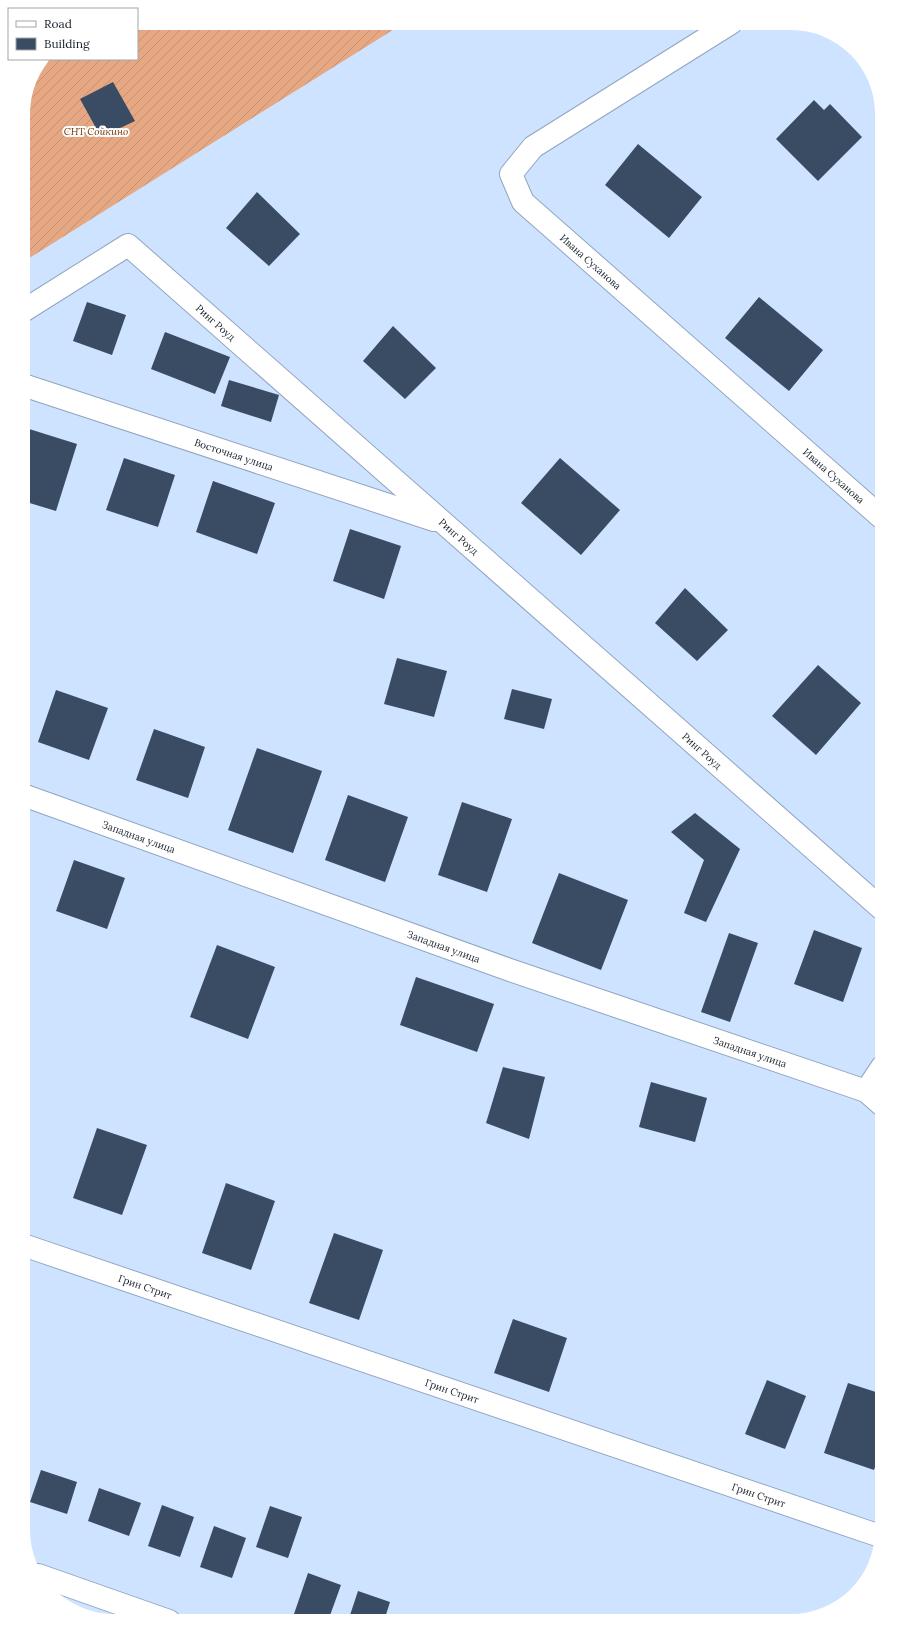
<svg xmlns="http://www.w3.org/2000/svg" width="905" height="1644" viewBox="0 0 905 1644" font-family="Lora,serif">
<defs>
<pattern id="garden-furrows" width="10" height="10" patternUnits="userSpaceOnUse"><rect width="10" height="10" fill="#e5a883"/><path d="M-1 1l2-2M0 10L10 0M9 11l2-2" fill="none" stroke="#c49071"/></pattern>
</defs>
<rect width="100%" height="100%" fill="#cde3ff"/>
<path fill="url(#garden-furrows)" d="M137 23H404L23 262V109L30 79 44 59H137Z"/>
<path fill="#3a4c63" d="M113 82 135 121 101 137 80 99Z
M814 100 824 110 830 104 862 137 818 181 776 139Z
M638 144 702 197 669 238 605 185Z
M257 192 300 234 269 266 226 228Z
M759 297 823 350 789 391 725 338Z
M87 302 126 315 112 355 73 341Z
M393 326 436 368 405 399 363 361Z
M165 332 230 357 215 394 151 369Z
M229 380 279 395 271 422 221 406Z
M26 428 77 444 56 511 23 501V436Z
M124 458 175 475 158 527 106 510Z
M560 458 620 510 581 555 521 503Z
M213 481 275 503 257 554 196 532Z
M350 529 401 546 384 599 333 581Z
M685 588 728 630 697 661 655 623Z
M397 658 447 671 434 717 384 704Z
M818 665 861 703 816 755 772 716Z
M512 689 552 699 544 729 504 719Z
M56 690 108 708 89 760 38 742Z
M154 729 205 747 188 798 136 780Z
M257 748 322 771 293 853 228 830Z
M348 795 408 817 385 882 325 860Z
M462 802 512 819 487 892 438 875Z
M695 813 740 849 706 922 684 913 704 860 671 832Z
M74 860 125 878 107 929 56 911Z
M559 873 628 900 601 970 532 943Z
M814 930 862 948 843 1002 794 984Z
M729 933 758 943 730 1022 701 1012Z
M217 945 275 967 248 1039 190 1017Z
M416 977 494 1004 477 1052 400 1025Z
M503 1067 545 1077 529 1139 486 1123Z
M651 1082 707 1098 695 1142 639 1127Z
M97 1128 147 1145 122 1215 73 1198Z
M226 1183 275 1201 251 1270 202 1253Z
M334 1233 383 1250 359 1320 309 1303Z
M513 1319 567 1338 549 1392 494 1373Z
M767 1380 806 1396 785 1449 745 1434Z
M848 1383 882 1394V1446L874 1470 824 1453Z
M41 1470 77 1482 67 1514 30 1502Z
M99 1488 141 1503 129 1536 88 1521Z
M162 1505 194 1517 180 1557 148 1546Z
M270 1506 302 1517 288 1558 256 1547Z
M214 1526 246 1538 232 1578 200 1567Z
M308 1573 341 1585 328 1621H313L294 1614Z
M358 1591 390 1602 384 1621H348Z"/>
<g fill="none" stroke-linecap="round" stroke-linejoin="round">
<g stroke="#91a5c0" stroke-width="24">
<g id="minor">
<path id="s1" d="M731 23 533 147 511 174 523 202 882 518"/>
<path id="s2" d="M23 311 128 245 882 909"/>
<path id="s3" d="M23 385 434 520"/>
<path id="s4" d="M23 795 507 969 866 1091"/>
<path d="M882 1105 866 1091 882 1067"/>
<path id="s5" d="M23 1245 880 1536"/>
<path d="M38 1575 169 1621"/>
</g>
</g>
<use href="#minor" stroke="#fff" stroke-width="22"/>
</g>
<g text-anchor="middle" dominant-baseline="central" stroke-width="4" stroke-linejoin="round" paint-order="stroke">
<g font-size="10" font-style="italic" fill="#6e3301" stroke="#fff">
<text x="96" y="131">СНТ Сойкино</text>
</g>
<g font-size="10" fill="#181f29" stroke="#fff">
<text stroke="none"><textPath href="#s1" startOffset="389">Ивана Суханова</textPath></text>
<text stroke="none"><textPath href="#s2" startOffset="241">Ринг Роуд</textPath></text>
<text stroke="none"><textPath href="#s3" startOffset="222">Восточная улица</textPath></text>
<text stroke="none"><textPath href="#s1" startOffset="713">Ивана Суханова</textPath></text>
<text stroke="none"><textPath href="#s2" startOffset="565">Ринг Роуд</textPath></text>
<text stroke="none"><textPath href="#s2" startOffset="889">Ринг Роуд</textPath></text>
<text stroke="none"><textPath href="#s4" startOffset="123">Западная улица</textPath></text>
<text stroke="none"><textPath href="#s4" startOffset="447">Западная улица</textPath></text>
<text stroke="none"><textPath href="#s4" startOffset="771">Западная улица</textPath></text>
<text stroke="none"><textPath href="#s5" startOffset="129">Грин Стрит</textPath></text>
<text stroke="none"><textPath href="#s5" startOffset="453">Грин Стрит</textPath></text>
<text stroke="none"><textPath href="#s5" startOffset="777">Грин Стрит</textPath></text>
</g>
</g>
<path d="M0 0H905V1644H0ZM114 30H791A84 84 0 0 1 875 114V1530A84 84 0 0 1 791 1614H114A84 84 0 0 1 30 1530V114A84 84 0 0 1 114 30Z" fill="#fff" fill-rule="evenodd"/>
<rect x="8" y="8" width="130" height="52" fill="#ffffff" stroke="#a3a5a9"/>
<rect x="16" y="21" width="20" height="6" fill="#ffffff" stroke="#a3a5a9"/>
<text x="44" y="28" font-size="12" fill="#181f29">Road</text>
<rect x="16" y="38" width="20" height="12" fill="#3a4c63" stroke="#a3a5a9"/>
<text x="44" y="48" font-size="12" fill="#181f29">Building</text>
</svg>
